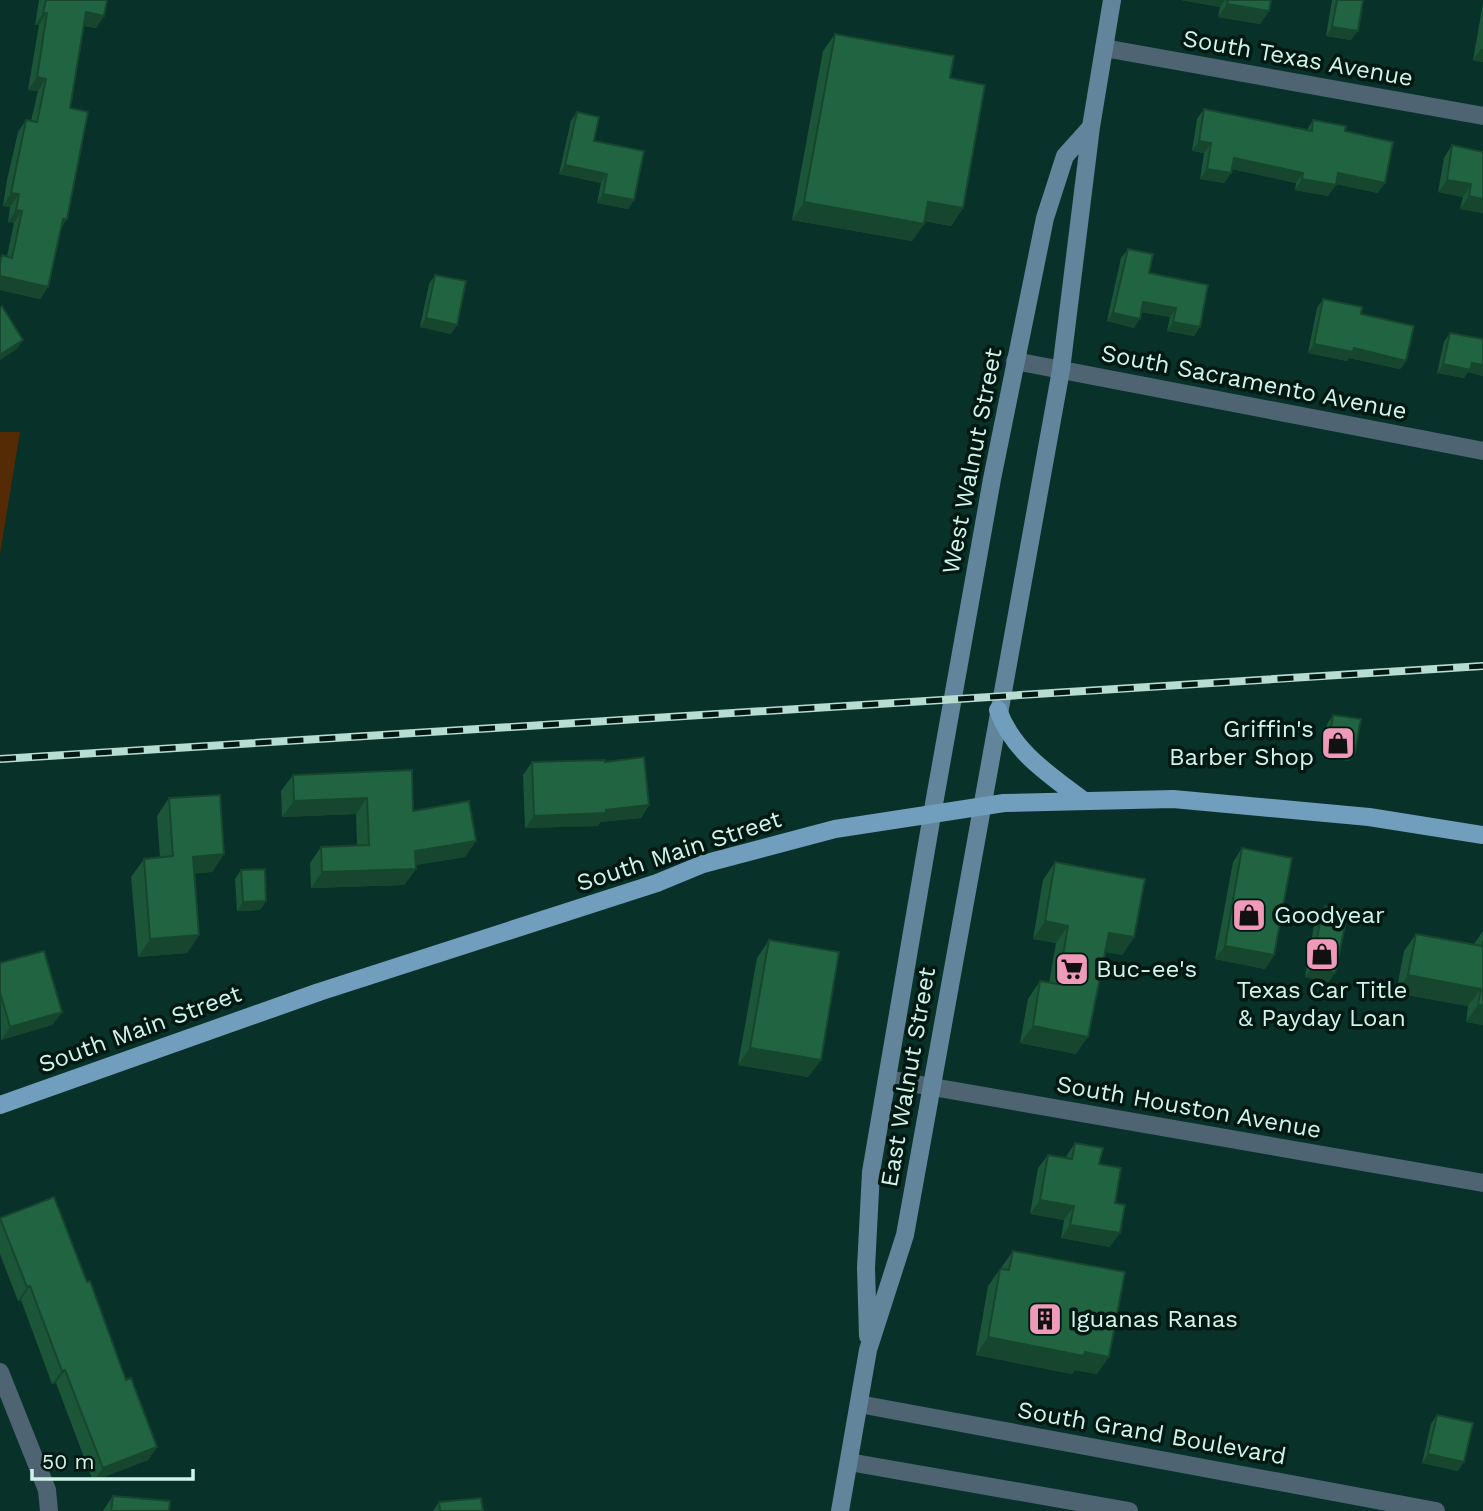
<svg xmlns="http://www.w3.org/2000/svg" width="1483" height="1511" viewBox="0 0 1483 1511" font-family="'Work Sans',sans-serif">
<rect width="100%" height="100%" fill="#083129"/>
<path fill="#542b05" d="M0 432H20L0 554Z"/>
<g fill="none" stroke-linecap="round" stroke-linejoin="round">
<path stroke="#4e6473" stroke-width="18" d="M1104 48 1483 116
M1015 361 1483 451
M887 1079 1483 1183
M0 1372 47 1490 49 1511
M859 1404 1436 1511
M849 1462 1129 1511"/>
<path stroke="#62859c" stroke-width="18" d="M868 1336 866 1268 871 1172 932 815 992 479 1045 218 1065 156 1091 127
M840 1511 868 1350 905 1235 1061 370 1091 127 1112 0"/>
<path stroke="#709ebc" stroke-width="18" d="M998 710C1013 752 1050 775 1084 801
M0 1105 319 992 657 883 703 864 835 829 1004 803 1173 799 1369 817 1483 835"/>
<g stroke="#b7dcd2" stroke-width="8">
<path id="rail" d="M0 759 1483 666"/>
</g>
<use href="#rail" stroke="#001812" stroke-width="5" stroke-dasharray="16" stroke-linecap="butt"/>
</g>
<path fill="#1c5638" d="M39 0H107L96 28 84 26 70 108 60 230 48 287 40 299 0 290V258L2 255 7 256 14 223 8 222 10 207 3 206 7 180 18 132 26 120 31 121 38 91 28 90 39 25H35Z
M1181 0H1271L1269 11 1260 24 1218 17 1220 7Z
M1332 0H1363L1351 40 1326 36Z
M1483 3V62L1473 60Z
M835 34 950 78 963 208 951 226 924 221V224L912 241 792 220 823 51Z
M1204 109 1307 130 1313 120 1345 131 1378 193 1336 184 1328 196 1295 190 1296 183 1232 169 1231 173 1224 183 1200 179 1204 153 1192 151 1197 119Z
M577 112 594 141 634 200 628 209 597 203 601 183 559 174 571 121Z
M1452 145 1483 152V213L1460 209 1463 197 1438 192 1444 158Z
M1128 249 1200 327 1194 336 1167 331 1170 317 1141 312 1134 328 1107 321 1121 258Z
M435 275 451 334 420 327 429 284Z
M1323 299 1361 314 1406 361 1400 369 1349 358 1347 361 1308 353 1317 308Z
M1450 333 1483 339V376L1468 372 1464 378 1437 373 1444 342Z
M1333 715 1355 752 1349 761 1322 757 1327 724Z
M532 762H605L649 805 641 818 600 822 598 826 525 828 523 775Z
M293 775 413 811 465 857 415 865 416 869 404 885 311 888 310 863 321 847 357 845 356 814 282 817 281 791Z
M169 798 224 854 212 872 195 873 199 935 187 953 138 957 131 877 144 859 160 857 157 816Z
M1242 848 1274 955 1265 969 1215 959 1233 862Z
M1055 862 1134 937 1122 955 1105 952 1076 1054 1020 1043 1028 999 1040 981 1049 983 1056 943 1033 939 1043 880Z
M241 870 266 901 260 910 237 911 235 879Z
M1325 906 1329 982 1305 977 1314 925 1317 921 1319 915Z
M1483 931V1025L1466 1022 1468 1006 1396 993 1404 951 1416 934 1474 944Z
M769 940 821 1060 808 1077 738 1065 757 958Z
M0 963 62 1012 52 1025 1 1040Z
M1075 1143 1099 1164 1115 1203 1110 1247 1061 1238 1064 1220 1030 1214 1038 1168 1048 1155 1065 1158Z
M0 1218 87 1282 126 1380 157 1447 148 1460 93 1481 56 1383 52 1384 21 1300 18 1301 0 1254Z
M1013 1251 1097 1374 1075 1370 1072 1374 976 1355 988 1286Z
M1437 1415 1458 1471 1422 1463 1431 1424Z
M113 1496 169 1511H103L104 1509Z
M439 1502 483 1511H433Z"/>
<path fill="#17462e" d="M1181 0H1225L1220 7Z
M1227 4 1269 11 1260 24 1218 17Z
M86 12 104 16 96 28 77 25Z
M43 13H47L39 25H35Z
M1332 27 1358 31 1351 40 1326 36Z
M1481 49H1483V62L1473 60Z
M37 77 46 79 38 91 28 90Z
M1199 141 1211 143 1204 153 1192 151Z
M1234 158 1303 173 1296 183 1227 168Z
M565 165 607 174 601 183 559 174Z
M1207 169 1231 173 1224 183 1200 179Z
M1338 173 1385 183 1378 193 1331 183Z
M1302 179 1336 185 1328 196 1295 190Z
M1447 180 1471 184 1463 197 1438 192Z
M11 193 19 194 10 207 3 206Z
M603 194 634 200 628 209 597 203Z
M1469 196 1483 199V213L1460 209Z
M804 202 924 224 912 241 792 220Z
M928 202 963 208 951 226 916 219Z
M16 210 22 211 14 223 8 222Z
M63 219H67L59 232Z
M0 276 48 287 40 299 0 290Z
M1143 302 1176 308 1170 317 1137 311Z
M1113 313 1140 319 1134 328 1107 321Z
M426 318 457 325 451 334 420 327Z
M1173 322 1200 327 1194 336 1167 331Z
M23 340 17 349 0 360V355Z
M1314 344 1354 348 1406 361 1400 369 1349 358 1347 361 1308 353Z
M1472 363 1483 365V376L1468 372 1464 378 1437 373 1443 364Z
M1328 748 1355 752 1349 761 1322 757Z
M367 798 356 814 282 817 294 801Z
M649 805 641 818 600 822 598 826 525 828 534 816 606 810Z
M476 841 465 857 404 867 415 851Z
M224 854 212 872 181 875 193 857Z
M416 869 404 885 311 888 322 872Z
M266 901 260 910 237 911 243 902Z
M1045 921 1068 926 1056 943 1033 939Z
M1109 933 1134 937 1122 955 1097 950Z
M199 935 187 953 138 957 150 939Z
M1225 946 1274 955 1265 969 1215 959Z
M1312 968 1335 973 1329 982 1305 977Z
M1408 975 1481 989 1468 1006 1396 993Z
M1478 1005H1483V1025L1466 1022Z
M62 1012 52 1025 1 1040 10 1027Z
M1033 1026 1088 1037 1076 1054 1020 1043Z
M750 1048 821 1060 808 1077 738 1065Z
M1040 1200 1074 1206 1064 1220 1030 1214Z
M1070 1225 1120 1233 1110 1247 1061 1238Z
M30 1286 21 1300 18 1301 27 1287Z
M988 1337 1085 1352 1109 1357 1097 1374 1075 1370 1072 1374 976 1355Z
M65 1370 56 1383 52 1384 62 1371Z
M157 1447 148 1460 93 1481 103 1468Z
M1428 1454 1464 1462 1458 1471 1422 1463Z"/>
<path fill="#216441" stroke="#17462e" stroke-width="2" d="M46 0H107L104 16 86 12 70 108 88 112 67 219H63L48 287 0 276V263L2 255 12 258 22 211 16 210 19 194 11 193 26 120 37 122 46 79 37 77 47 13H43Z
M1228 0H1271L1269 11 1227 4Z
M1337 0H1363L1358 31 1332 27Z
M835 34 954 56 950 78 985 85 963 208 928 202 924 224 804 202Z
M1204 109 1312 131 1313 120 1346 126 1345 131 1393 142 1385 183 1338 173 1336 185 1302 179 1303 173 1234 158 1231 173 1207 169 1211 143 1199 141Z
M577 112 599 117 594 141 644 151 634 200 603 194 607 174 565 165Z
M1452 145 1483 152V199L1469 196 1471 184 1447 180Z
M1128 249 1153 254 1149 273 1208 285 1200 327 1173 322 1176 308 1143 302 1140 319 1113 313Z
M435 275 466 281 457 325 426 318Z
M1323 299 1362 307 1361 314 1414 326 1406 361 1354 348 1353 352 1314 344Z
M2 306 23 340 0 355V308Z
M1450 333 1483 339V365L1472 363 1470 370 1443 364Z
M1333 715 1361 719 1355 752 1328 748Z
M644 757 649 805 606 810V813L534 816 532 762 605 760V762Z
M412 770 413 811 469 801 476 841 415 851 416 869 322 872 321 847 369 845 367 798 294 801 293 775Z
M220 795 224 854 193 857 199 935 150 939 144 859 173 856 169 798Z
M1242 848 1292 858 1274 955 1225 946Z
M1055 862 1145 879 1134 937 1109 933 1088 1037 1033 1026 1040 981 1058 984 1068 926 1045 921Z
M265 869 266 901 243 902 241 870Z
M1325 906 1346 910 1343 921H1346L1335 973 1312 968 1321 916 1323 917Z
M1416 934 1482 946 1483 941V1005H1478L1481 989 1408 975Z
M769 940 839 952 821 1060 750 1048Z
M44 951 62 1012 10 1027 0 992V963Z
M1075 1143 1103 1148 1099 1164 1121 1168 1115 1203 1125 1205 1120 1233 1070 1225 1074 1206 1040 1200 1048 1155 1072 1159Z
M54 1197 87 1282 90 1281 126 1380 131 1378 157 1447 103 1468 65 1370 62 1371 30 1286 27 1287 0 1218Z
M1013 1251 1125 1272 1109 1357 1085 1352 1084 1356 988 1337 1000 1269 1009 1270Z
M1437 1415 1473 1423 1464 1462 1428 1454Z
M113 1496 170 1501 169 1511H111Z
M481 1498 483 1511H440L439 1502Z"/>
<defs>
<g id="shop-square" transform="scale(1.75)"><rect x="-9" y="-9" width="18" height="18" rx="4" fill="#ef9ab8" stroke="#001812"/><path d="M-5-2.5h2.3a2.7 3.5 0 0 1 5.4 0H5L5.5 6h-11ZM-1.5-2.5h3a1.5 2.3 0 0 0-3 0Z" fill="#111"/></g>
<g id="supermarket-square" transform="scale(1.75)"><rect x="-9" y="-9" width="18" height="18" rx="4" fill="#ef9ab8" stroke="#001812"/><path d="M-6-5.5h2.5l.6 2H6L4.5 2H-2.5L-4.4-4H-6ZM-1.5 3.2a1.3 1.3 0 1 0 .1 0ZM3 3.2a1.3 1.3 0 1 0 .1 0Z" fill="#111"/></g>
<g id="building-square" transform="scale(1.75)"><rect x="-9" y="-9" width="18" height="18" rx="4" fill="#ef9ab8" stroke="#001812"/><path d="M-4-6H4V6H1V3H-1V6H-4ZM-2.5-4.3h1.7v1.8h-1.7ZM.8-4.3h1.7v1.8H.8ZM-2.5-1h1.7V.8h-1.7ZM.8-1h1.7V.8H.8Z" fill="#111"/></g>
</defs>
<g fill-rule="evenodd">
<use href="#shop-square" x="1338" y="743"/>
<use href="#shop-square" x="1249" y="915"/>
<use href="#shop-square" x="1322" y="954"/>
<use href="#supermarket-square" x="1072" y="969"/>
<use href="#building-square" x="1045" y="1319"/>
</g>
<g text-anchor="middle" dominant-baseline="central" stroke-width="7" stroke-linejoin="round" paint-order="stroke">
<g font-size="24" fill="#d0f4ea" stroke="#001812">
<text transform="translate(1298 58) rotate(10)">South Texas Avenue</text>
<text transform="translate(1254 382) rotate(11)">South Sacramento Avenue</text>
<text transform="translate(972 461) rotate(-79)">West Walnut Street</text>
<text transform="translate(679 851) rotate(-18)">South Main Street</text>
<text transform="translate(140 1029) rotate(-20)">South Main Street</text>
<text transform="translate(908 1077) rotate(-80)">East Walnut Street</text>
<text transform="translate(1189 1107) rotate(10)">South Houston Avenue</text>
<text transform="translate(1152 1433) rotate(10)">South Grand Boulevard</text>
</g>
<g font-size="24" fill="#d0f4ea" stroke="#001812" text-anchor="start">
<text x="1314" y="729" text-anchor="end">Griffin's<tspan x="1314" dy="28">Barber Shop</tspan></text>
<text x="1274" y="915">Goodyear</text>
<text x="1096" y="969">Buc-ee's</text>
<text x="1322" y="990" text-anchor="middle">Texas Car Title<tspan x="1322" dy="28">&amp; Payday Loan</tspan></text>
<text x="1070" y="1319">Iguanas Ranas</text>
</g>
</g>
<path d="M32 1469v10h161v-10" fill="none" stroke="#d0f4ea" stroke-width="3.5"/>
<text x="42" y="1469" font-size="21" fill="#d0f4ea" stroke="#001812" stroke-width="5" paint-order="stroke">50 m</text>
</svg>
